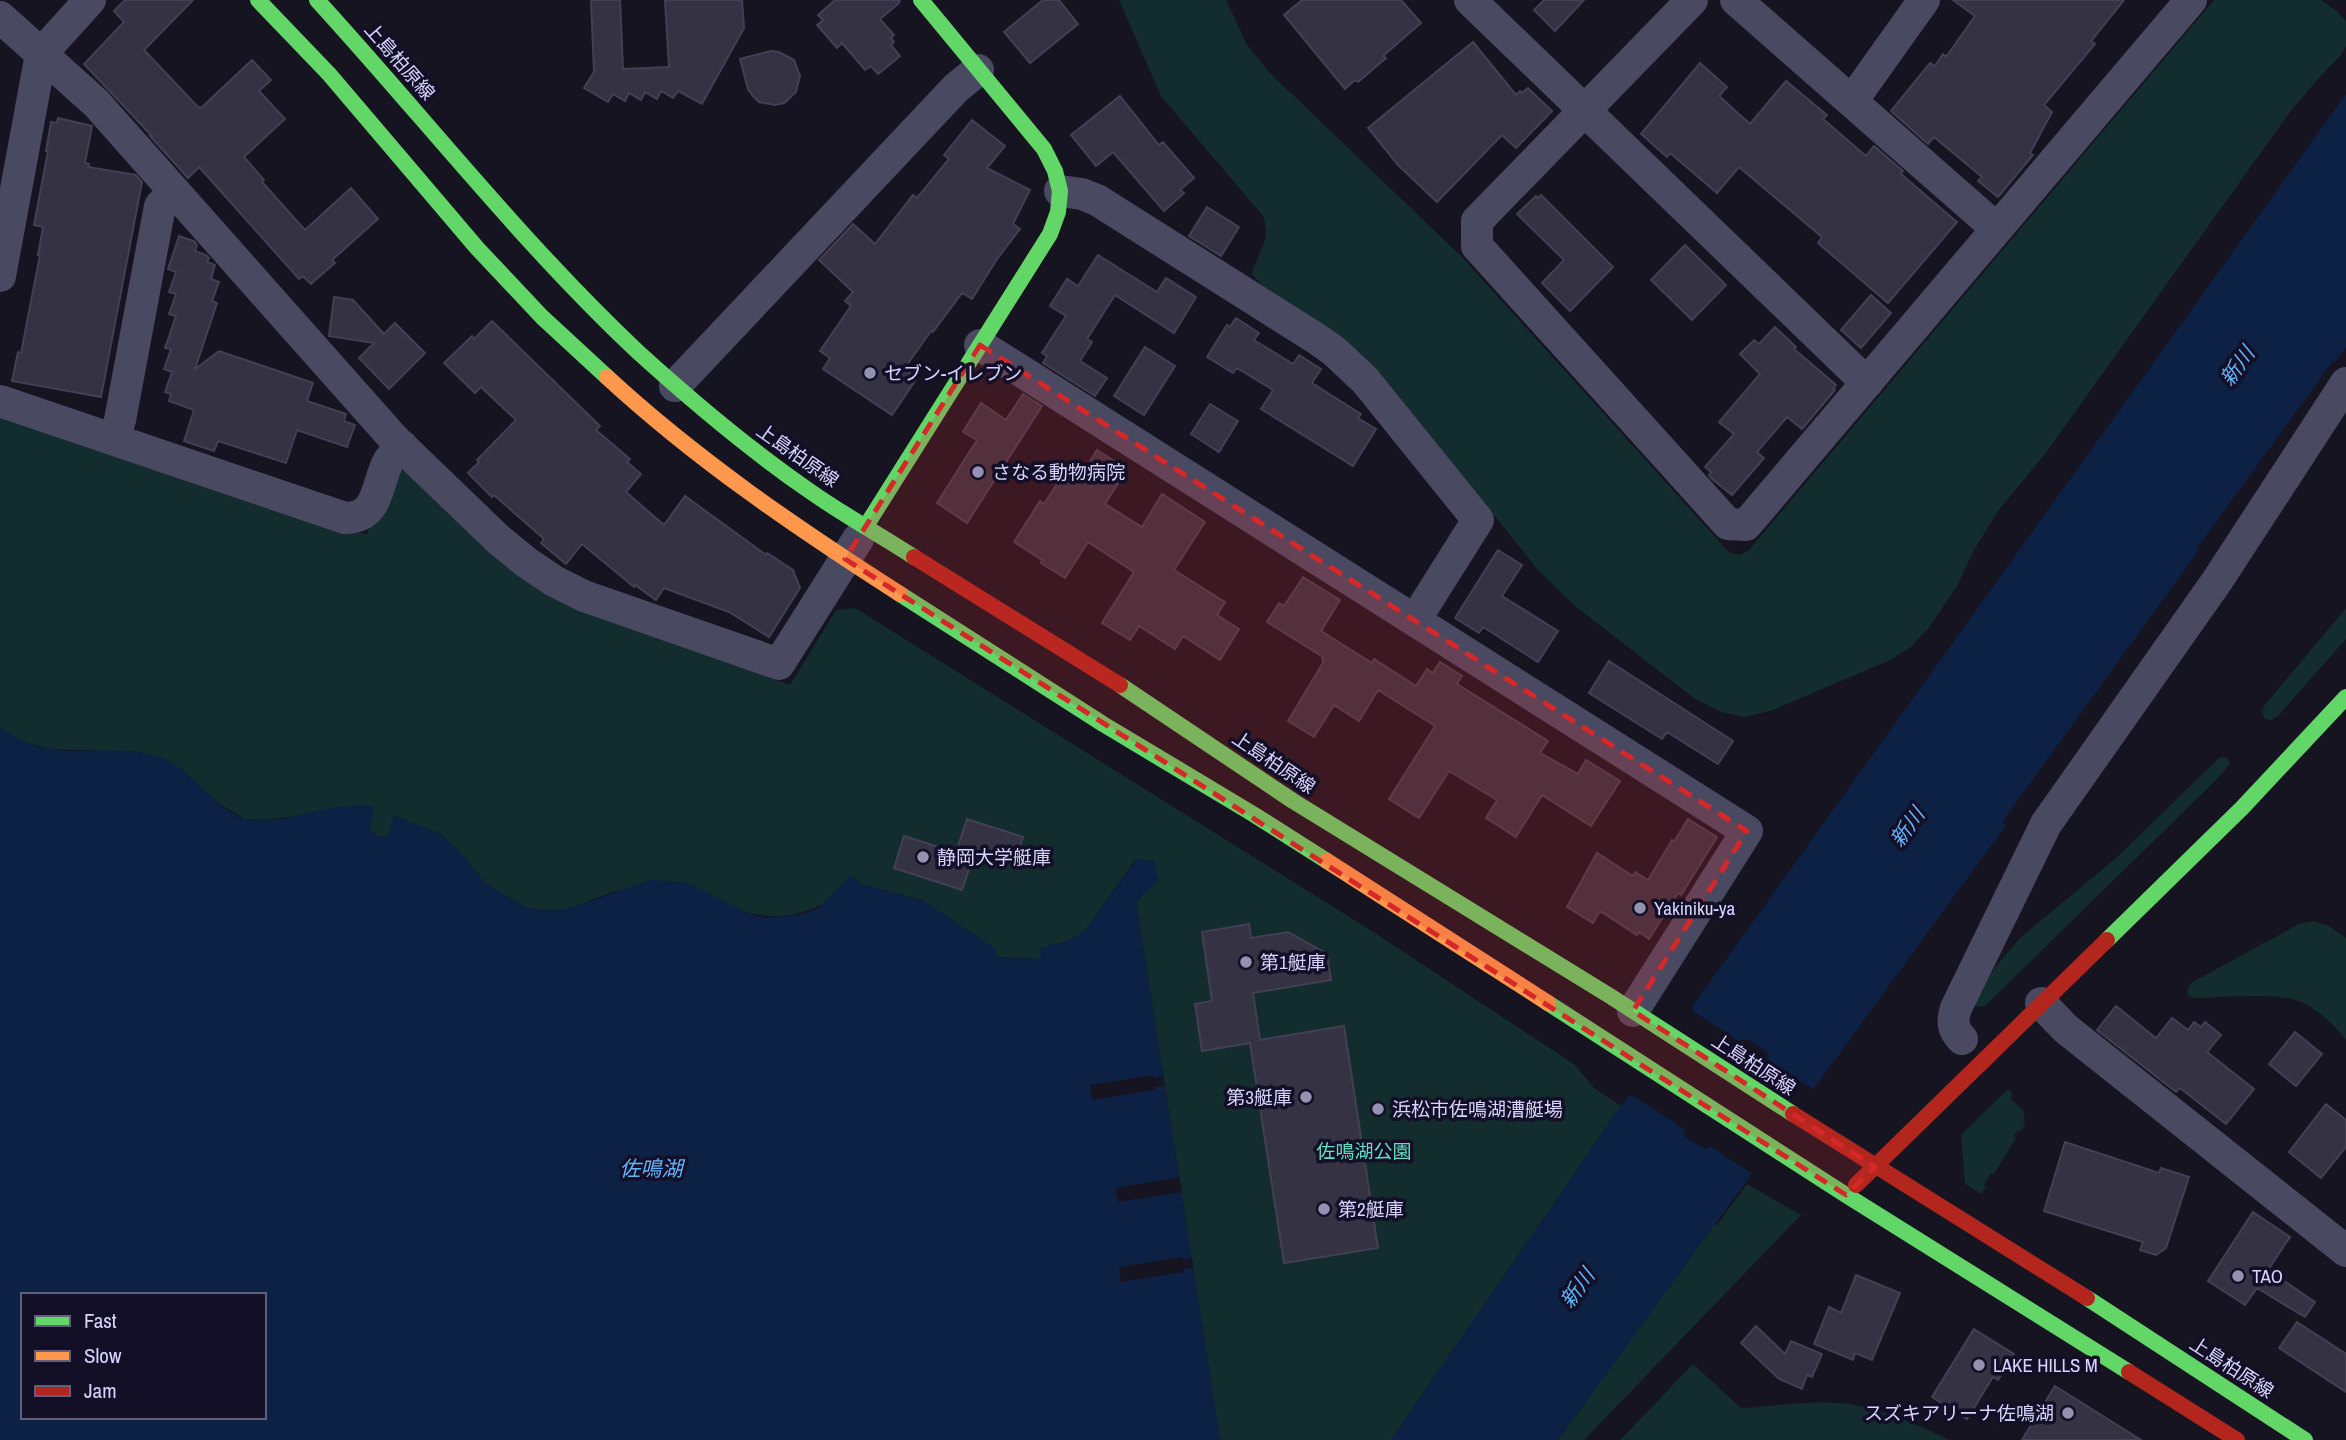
<svg xmlns="http://www.w3.org/2000/svg" width="2346" height="1440" viewBox="0 0 2346 1440" font-family="'Archivo Narrow','Noto Sans JP',sans-serif">
<rect width="100%" height="100%" fill="#161421"/>
<path fill="#132c2d" d="M1119 0H1226L1247 45 1269 72 1463 258 1727 550C1736 556 1740 556 1749 550L2214 0H2321L2339 13 2346 21V46L2341 55 2317 80 2290 112 2045 454 1998 511 1974 550 1957 586 1928 629 1911 647 1888 661 1773 710 1745 717 1721 712 1695 699 1575 606 1538 570 1377 369 1344 339 1261 285 1252 274C1258 251 1272 241 1263 216L1161 96Z
M0 410 367 535 387 477 406 470 591 612 790 685 836 610 855 608 1378 935 1575 1065 1594 1088 1621 1106 1391 1440H1220L1136 901 1158 880 1136 859 1085 931 1068 941 1042 948 1041 959 996 957 924 901 862 884C821 906 793 925 745 912L615 891 568 909 546 910 526 908 485 883 456 848 439 833 394 816 389 834 382 838 374 835 369 828 374 807 265 820 245 819 218 803 190 778 139 752 49 749 21 741 0 728Z
M2346 608V639L2277 717 2271 720 2265 719 2262 712 2264 706Z
M2224 757 2228 759 2230 764 2215 781 1985 1006 1976 1007 1974 1003 1975 998 1996 966 2020 938 2115 859 2219 758Z
M2313 921 2329 926 2346 938V1040C2333 1024 2318 1009 2299 1001 2274 992 2222 998 2194 998L2189 996 2187 992 2191 983 2299 924Z
M2008 1089 2013 1094 2010 1098 2024 1112 2025 1124 2021 1131 2018 1130 2014 1136 2016 1138 1994 1174 1991 1173 1984 1185 1986 1187 1982 1194 1965 1184 1961 1135Z
M1747 1184 1801 1215 1584 1440H1558L1714 1224 1717 1225Z
M1693 1364 1741 1408C1780 1406 1822 1398 1860 1406 1891 1412 1921 1427 1950 1440H1620Z"/>
<path fill="#0d2144" fill-rule="evenodd" d="M2346 94V347L2335 362 2333 361 2197 548 2199 550 2002 822 2006 825 1558 1440H1391L1621 1106Z
M0 728C15 737 31 746 49 749 89 755 134 743 171 762 196 775 218 814 248 819 290 826 329 799 375 807L369 828 374 835 382 838 389 834 393 816 439 833 456 848 485 883 526 908 546 910 568 909 650 880 686 882 745 912 765 918 803 914 819 908 850 875 862 884 924 901 996 949V957L1040 959 1041 948 1068 941 1085 931 1137 859 1155 861 1158 880 1136 901 1220 1440H0ZM23 1295H264V1417H23Z"/>
<path fill="#161421" d="M1691 1003 1694 1012 1739 1041 1747 1039 1767 1052 1768 1060 1817 1092 1756 1176 1712 1147 1704 1149 1685 1137 1683 1128 1633 1096 1623 1097Z
M1153 1075 1154 1078 1163 1076 1165 1086 1155 1087V1090L1092 1100 1090 1085Z
M1179 1177 1182 1192 1118 1202 1116 1188Z
M1182 1257 1183 1260 1192 1258 1193 1268 1184 1269V1272L1121 1282 1119 1267Z"/>
<path fill="#343243" stroke="#433f54" stroke-width="2" d="M125 0H193L144 50 198 107 201 108 252 60 271 80 259 91 285 119 244 157 264 180 262 182 305 230 351 188 378 219 332 260 335 263 311 284 303 276 299 279 199 167 188 178 150 136H152L84 64 124 22 114 11Z
M591 0H620L623 69 669 67 665 0H742L744 28 702 104 678 91 673 98 661 91 657 99 645 92 641 100 629 93 625 101 613 94 608 102 584 88 594 72Z
M835 0H900L899 3 880 19 894 35 891 38 894 42 891 45 900 56 878 74 871 66 865 70 842 43 837 48 817 25 823 20 818 15Z
M1043 0H1059L1078 24 1030 63 1004 32Z
M1302 0H1401L1421 23 1383 56 1386 58 1358 82 1355 80 1345 89 1284 15Z
M1544 0H1584L1555 31 1534 10Z
M1953 0H2124L2091 41 2095 44 2044 105 2052 112 2030 153 2033 155 1998 197 1978 181 1982 177 1934 137 1928 144 1891 111 1930 63 1935 66 1943 54 1946 57 1975 16Z
M1473 42 1516 95 1520 91 1522 93 1528 88 1552 111 1516 148 1502 135 1437 202 1398 165 1368 128Z
M771 51 779 52 794 60 800 76 796 92 784 103 775 105 759 102 753 96 748 89 740 59Z
M1700 63 1727 87 1719 96 1750 124 1786 81 1827 115 1823 119 1866 156 1874 146 1903 171 1901 174 1957 222 1888 303 1818 243 1822 237 1739 167 1717 193 1670 153 1667 157 1641 134Z
M1120 96 1159 145 1163 142 1194 178 1180 190 1184 193 1164 211 1113 152 1096 166 1071 135Z
M58 118 92 126 85 163 89 164 88 167 136 175 142 182 101 397 12 381 18 352 21 353 40 255H38L43 227 34 225 48 151H46L51 122 57 123Z
M972 120 1005 146 987 168 1030 190 1013 224 1020 229 997 259 972 299 962 293 933 332 931 331 904 369 917 378 892 415 823 369 830 358 820 351 851 306 845 301 853 292 819 260 853 224 875 244 913 195 917 198 949 159 944 155Z
M1541 195 1613 267 1570 311 1542 283 1564 260 1517 214 1536 196 1538 198Z
M1207 207 1239 227 1221 256 1189 236Z
M179 236 194 241 197 245 195 251 206 255 209 258 207 262 215 265 211 279 219 282 212 301 217 303 195 369 219 351 313 383 307 401 346 414 344 421 355 425 347 447 297 430 286 463 218 441 214 451 184 441 194 410 169 401 171 394 165 392 172 372 164 369 171 349 165 348 176 316 169 314 176 294 169 292 176 272 168 269Z
M1685 245 1726 285 1692 320 1651 280Z
M1098 255 1157 292 1166 278 1196 297 1174 333 1115 295 1087 339 1092 342 1080 361 1107 378 1095 396 1043 363 1047 356 1042 353 1066 316 1050 306 1067 279 1078 286Z
M1871 295 1891 313 1861 348 1841 330Z
M334 297 353 300 384 334 395 323 425 353 389 389 359 358 374 343 329 336Z
M1236 318 1259 333 1254 340 1293 364 1299 355 1321 369 1312 383 1361 414 1358 418 1376 429 1353 466 1261 409 1273 390 1237 368 1233 373 1207 357 1227 325 1230 327Z
M492 321 600 426 596 430 630 459 627 462 641 474 626 492 664 525 685 496 766 555 767 553 793 570 800 588 769 637 729 612 664 588 656 600 635 585 634 587 582 544 566 564 541 543 544 539 494 495 492 497 468 473 479 462 477 460 516 420 481 387 475 393 444 363 472 336 474 339Z
M1775 327 1796 347 1794 349 1836 385 1833 389 1835 390 1802 429 1787 417 1757 452 1764 458 1732 495 1711 478 1709 475 1711 472 1705 467 1734 434 1719 422 1760 374 1740 354 1754 340 1759 344Z
M1145 347 1175 366 1144 415 1114 396Z
M1023 394 1042 406 967 523 937 503 977 440 963 432 981 403 1006 420Z
M1210 404 1238 421 1219 452 1191 434Z
M1097 450 1127 469 1105 504 1142 527 1162 494 1205 522 1174 570 1225 602 1217 615 1239 629 1220 660 1183 636 1175 649 1139 626 1130 640 1102 623 1134 572 1088 542 1065 578 1041 563 1042 560 1014 542 1040 501 1044 504 1065 472 1078 481Z
M1498 550 1522 565 1502 596 1558 631 1538 662 1483 627 1479 633 1455 618Z
M1303 577 1340 600 1321 631 1372 663 1374 659 1416 686 1427 669 1433 673 1440 662 1462 676 1457 684 1548 741 1540 753 1578 774 1586 760 1620 781 1591 826 1542 795 1516 837 1486 818 1497 800 1449 771 1419 818 1389 799 1435 726 1378 690 1359 721 1334 705 1314 737 1288 721 1324 661 1322 659 1323 657 1267 622 1279 603 1284 606Z
M1609 661 1733 741 1718 764 1667 732 1662 739 1589 693Z
M967 819 1023 837 1014 864 958 846Z
M1688 819 1717 837 1681 895 1678 893 1649 939 1639 932 1637 935 1600 911 1593 923 1567 907 1597 853 1633 876 1635 872 1648 880 1672 840 1674 842Z
M904 836 973 858 962 890 894 868Z
M1249 924 1251 938 1288 932 1327 954 1331 980 1253 993 1260 1040 1344 1026 1378 1248 1284 1263 1250 1043 1202 1051 1195 1004 1212 1001 1202 932Z
M2116 1006 2156 1038 2172 1018 2188 1030 2194 1022 2201 1027 2205 1022 2221 1035 2207 1052 2254 1089 2226 1124 2180 1088 2176 1092 2097 1030Z
M2295 1032 2322 1054 2296 1086 2269 1064Z
M2326 1104 2346 1120V1147L2321 1178 2289 1152Z
M2065 1142 2159 1173 2161 1168 2189 1177 2166 1248 2156 1255 2140 1250 2143 1242 2044 1211Z
M2253 1212 2290 1237 2268 1270 2315 1302 2305 1317 2257 1288 2245 1305 2208 1281Z
M1856 1275 1900 1293 1872 1360 1855 1353 1853 1360 1814 1344 1829 1307 1841 1313Z
M2297 1322 2346 1354V1392L2279 1348Z
M1756 1326 1785 1354 1791 1341 1822 1354 1812 1377 1807 1375 1802 1389 1779 1379 1741 1343Z
M1974 1329 2014 1354 1998 1380 1993 1377 1967 1419 1932 1397Z
M2055 1386 2141 1440H2022Z"/>
<g fill="none" stroke-linecap="round" stroke-linejoin="round">
<path stroke="#4a4962" stroke-width="32" d="M1470 0 1867 383
M1692 0 1477 221V246L1728 524 1746 525 2191 0
M1736 0 1997 229
M0 17 96 103 395 440 499 540 526 562 554 581 584 596 779 664 858 539
M1852 101 1924 0
M1060 191 1082 194 1097 200 1317 339 1334 351 1365 380 1478 520 1415 620
M0 276 41 54 90 0
M980 345 1747 831 1633 1011
M675 386 956 88 978 70
M0 401 345 518C378 518 376 488 387 464 390 457 396 452 402 446
M114 439 120 420 160 206 175 192
M2041 1003 2066 1029 2346 1251
M1962 1039C1952 1029 1952 1021 1956 1008L2046 824 2217 581 2346 383"/>
<path stroke="#63d668" stroke-width="16" d="M258 0 329 74 477 248 542 317 607 377
M317 0C424 117 522 243 638 352 693 402 750 450 811 492 844 515 880 535 914 557
M866 526 1050 234 1058 212 1060 191 1055 171 1044 149 921 0
M900 594 1103 724 1253 814 1327 861
M1120 685 1293 801 1610 996 1793 1114
M2107 940 2242 808 2346 697
M1548 1003 1846 1195 2129 1372
M2087 1298 2305 1440"/>
<path stroke="#ff974d" stroke-width="16" d="M607 377C697 460 797 528 900 594
M1327 861 1548 1003"/>
<path stroke="#b3261e" stroke-width="16" d="M914 557 1120 685
M1793 1114 2087 1298
M1856 1185 2107 940
M2129 1372 2237 1440"/>
</g>
<path fill="#d62828" fill-opacity="0.2" stroke="#d62828" stroke-width="5" stroke-dasharray="14 9" stroke-linejoin="round" d="M980 345 1747 831 1633 1011 1875 1167 1846 1195 845 559Z"/>
<g fill="#9591b1" stroke="#130f26" stroke-width="2.5">
<circle cx="870" cy="373" r="7"/>
<circle cx="978" cy="472" r="7"/>
<circle cx="923" cy="857" r="7"/>
<circle cx="1640" cy="908" r="7"/>
<circle cx="1246" cy="962" r="7"/>
<circle cx="1306" cy="1097" r="7"/>
<circle cx="1378" cy="1109" r="7"/>
<circle cx="1324" cy="1209" r="7"/>
<circle cx="2238" cy="1276" r="7"/>
<circle cx="1979" cy="1365" r="7"/>
<circle cx="2068" cy="1413" r="7"/>
</g>
<g text-anchor="middle" dominant-baseline="central" stroke-width="7" stroke-linejoin="round" paint-order="stroke">
<g font-size="19" fill="#d9d4ff" stroke="#130f26">
<text transform="translate(400 61) rotate(49)">上島柏原線</text>
<text transform="translate(798 455) rotate(35)">上島柏原線</text>
<text transform="translate(1274 762) rotate(34)">上島柏原線</text>
<text transform="translate(1754 1064) rotate(33)">上島柏原線</text>
<text transform="translate(2232 1367) rotate(33)">上島柏原線</text>
</g>
<g font-size="19" fill="#d9d4ff" stroke="#130f26" text-anchor="start">
<text x="884" y="373">セブン-イレブン</text>
<text x="992" y="472">さなる動物病院</text>
<text x="937" y="857">静岡大学艇庫</text>
<text x="1654" y="908">Yakiniku-ya</text>
<text x="1260" y="962">第1艇庫</text>
<text x="1292" y="1097" text-anchor="end">第3艇庫</text>
<text x="1392" y="1109">浜松市佐鳴湖漕艇場</text>
<text x="1338" y="1209">第2艇庫</text>
<text x="2252" y="1276">TAO</text>
<text x="1993" y="1365">LAKE HILLS M</text>
<text x="2054" y="1413" text-anchor="end">スズキアリーナ佐鳴湖</text>
</g>
<g font-size="19" fill="#5fe0c0" stroke="#130f26">
<text x="1364" y="1151">佐鳴湖公園</text>
</g>
<g font-size="21" font-style="italic" fill="#62b6ff" stroke="#130f26">
<text transform="translate(2237 366) rotate(-54)">新川</text>
<text transform="translate(1907 827) rotate(-54)">新川</text>
<text x="651" y="1168">佐鳴湖</text>
<text transform="translate(1577 1288) rotate(-54)">新川</text>
</g>
</g>
<rect x="21" y="1293" width="245" height="126" fill="#130f26" stroke="#625e7d" stroke-width="2"/>
<rect x="35" y="1316" width="35" height="10" fill="#63d668" stroke="#625e7d" stroke-width="2"/>
<text x="84" y="1328" font-size="21" fill="#d9d4ff">Fast</text>
<rect x="35" y="1351" width="35" height="10" fill="#ff974d" stroke="#625e7d" stroke-width="2"/>
<text x="84" y="1363" font-size="21" fill="#d9d4ff">Slow</text>
<rect x="35" y="1386" width="35" height="10" fill="#b3261e" stroke="#625e7d" stroke-width="2"/>
<text x="84" y="1398" font-size="21" fill="#d9d4ff">Jam</text>
</svg>
